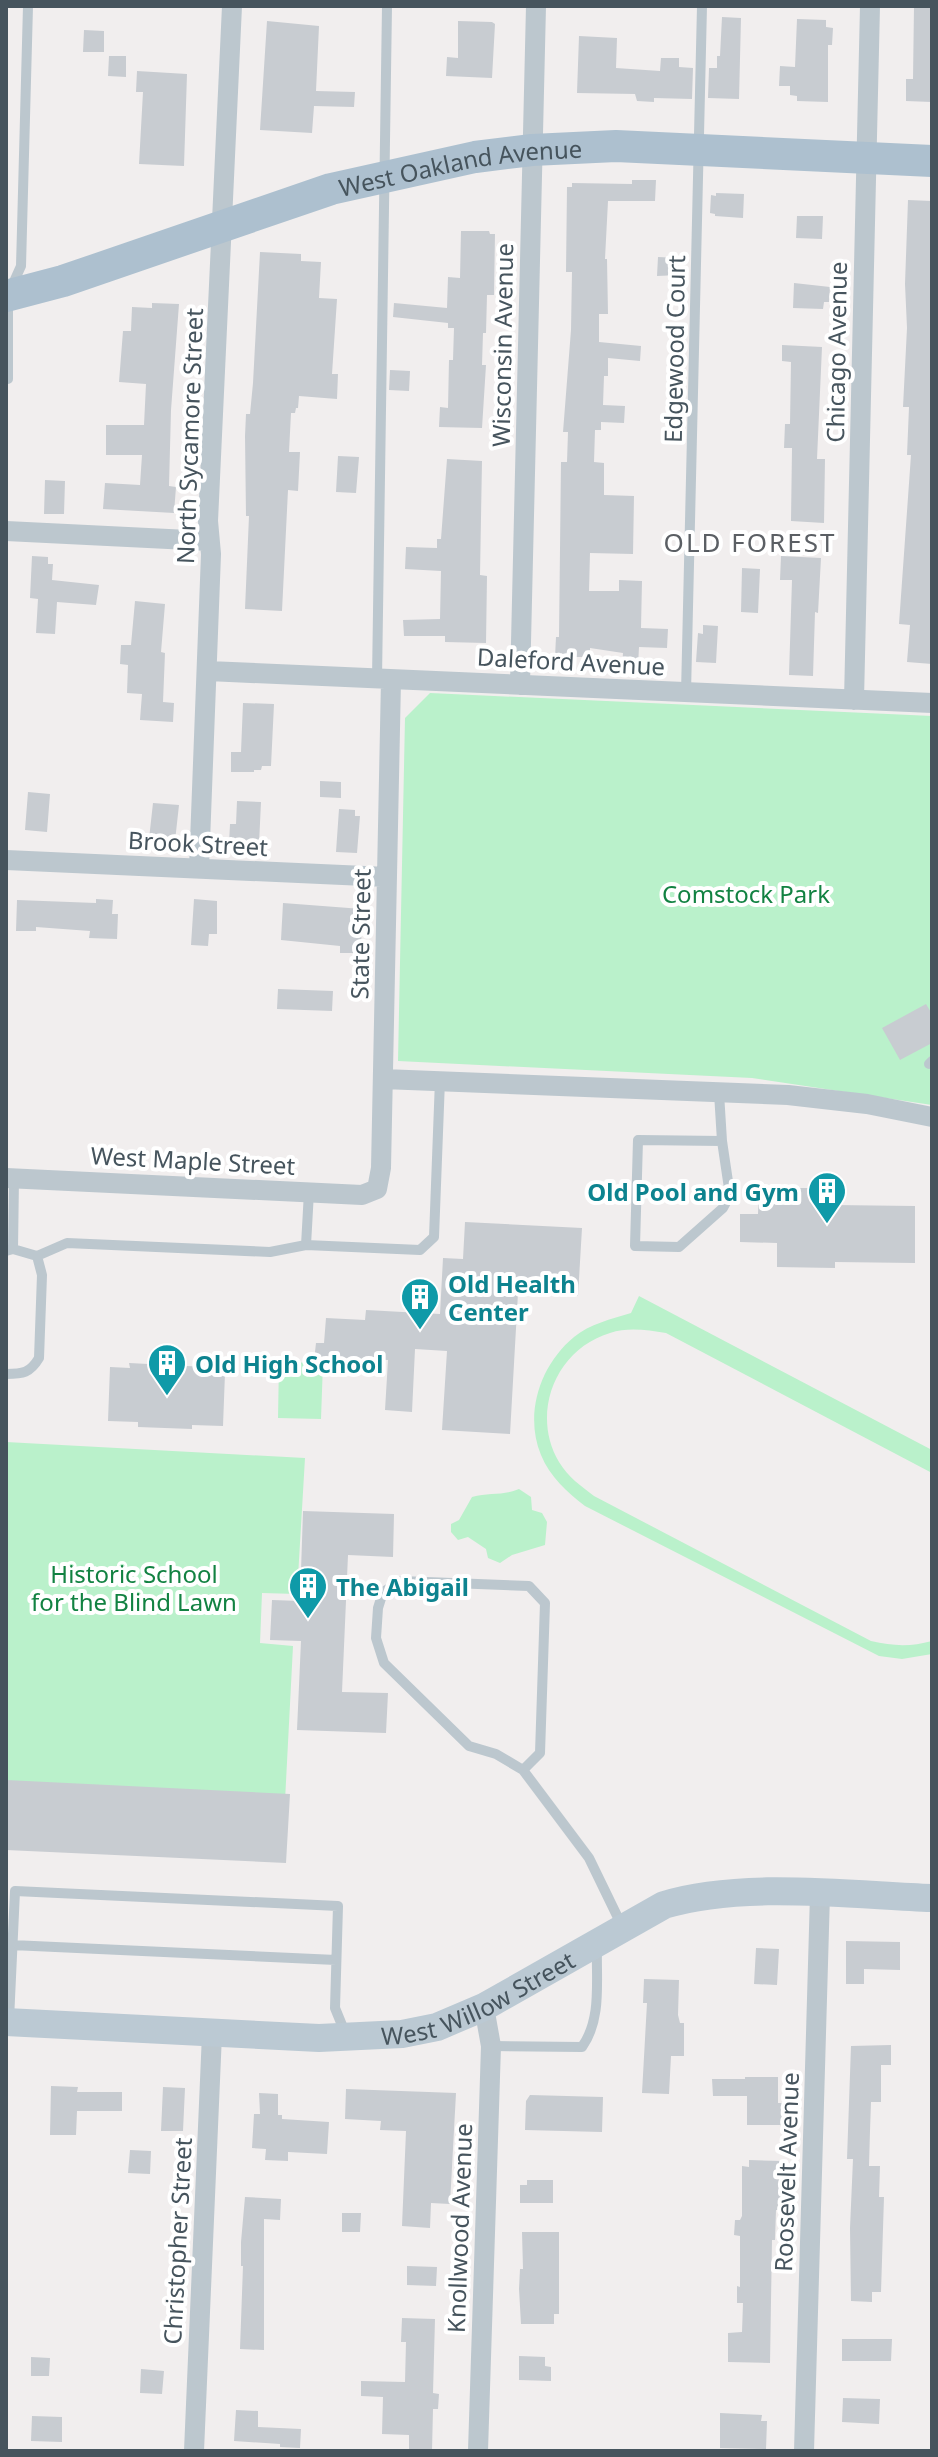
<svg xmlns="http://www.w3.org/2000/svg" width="938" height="2457" viewBox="0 0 938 2457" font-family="'Noto Sans',sans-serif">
<rect width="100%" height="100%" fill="#f1eeee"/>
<path fill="#baf1cb" d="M430 693 932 716V1105L752 1078 398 1061 405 718Z
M639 1296 932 1450V1473L666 1333C647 1330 628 1327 610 1333 556 1349 530 1413 559 1462 568 1477 581 1486 594 1496L871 1641C893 1646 910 1647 932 1641V1654L902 1659 879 1656 585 1506C567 1492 550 1477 541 1455 524 1414 540 1365 574 1337 590 1324 611 1319 631 1313Z
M279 1362 323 1363 321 1419 278 1418Z
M6 1442 305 1458 297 1594 262 1593 260 1643 293 1646 285 1801 6 1786Z
M519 1489 531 1497 532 1510 542 1513 547 1522 545 1545 512 1555 500 1563 488 1558 486 1549 468 1537 458 1540 451 1532V1524L459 1520 472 1497C489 1492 503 1496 519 1489Z"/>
<path fill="#c8ccd1" d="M914 6H932V102L906 101V79H913Z
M722 17 741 18 739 99 708 98 709 68H717V56H720Z
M797 19 826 20V27L833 28 832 45H828V102L797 101V96L790 95V86H779L780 66 795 67Z
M267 21 319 26 316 91 355 92 354 107 314 106 312 133 260 130Z
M458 21 492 22 495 24 492 78 446 76 447 57 458 58Z
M84 30 104 31V52H83Z
M579 36 617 38 616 68 660 71 661 58H679V67L693 68 692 99 654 98V102L637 101 635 94 577 93Z
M109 56H126V77L108 76Z
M137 71 187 74 184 166 139 164 143 92H136Z
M632 180H656L655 201H608L605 259H607L608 314H599V342L641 346 640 361 608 358V376H604L603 405 625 406 624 423 601 422V430H595L594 462 604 463V495L634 496 633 554 590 553 589 591H619V580L642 581 641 628 668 629 667 648 639 647 638 666 622 665 623 653 590 648V657H555L556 637H559L561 462H567L568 432H563L571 330 572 272H566L567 187H572V183L632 184Z
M716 193 744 194 743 218 715 216V214L710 213 711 195 716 196Z
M908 200 932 201V664L907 662 910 625 899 624 911 455H907L909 407H903L907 328 905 284Z
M797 216H823L822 239 796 238Z
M461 231H489L490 234H495L494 295H487L486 333H483L482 365H486L482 428 439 427 440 407 448 408 449 360H453L454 328H448V323L393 317 394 303 447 308 448 277 460 278Z
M260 252 301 254V261L321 262 319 298 337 299 332 374H338L337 399 299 396 298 408H296L295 413H291L289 452H300L298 491 288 490 282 611 245 609 249 516H246L245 436 246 414H250L253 383Z
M658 257 679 258V275L657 276Z
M794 283 830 287 829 302H824L823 309 793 308Z
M152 303 179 304 171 410 169 486 176 487 174 513 103 509 105 483 140 485 142 455H106V425H144L146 384 119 382 123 331H131L132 307 152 308Z
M782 345 822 347 817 459H825L824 523 791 521 792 448H784L785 424H790L791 362 782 361Z
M390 370 410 371 409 391 389 390Z
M338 456 359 457 356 493 336 492Z
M447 459 482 461 480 575 487 576 486 643 445 642V636H404L403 620 440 619 441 571 405 569 406 547 437 548V539H441Z
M45 480 65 481 64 514H44Z
M32 556 48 557V564H53L52 580 99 585 96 605 57 602 55 634 36 633 38 599 30 598Z
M781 556 821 558 818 613 815 612 813 676 789 675 792 580H780Z
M742 568 760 569 758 613 741 612Z
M135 601 165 604 161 652 165 653 163 702 174 703 173 722 140 720 142 694 127 693 128 665 120 664 121 645H131Z
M703 625 718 626 716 663 696 662 698 633 703 634Z
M243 703 274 704 271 766H262L261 770H254V772H231V752H241Z
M320 781 341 782V798L320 797Z
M28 792 50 794 47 832 25 830Z
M237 801 261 802 259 844H229L230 824H236Z
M153 803 179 805 175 841 149 839Z
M339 809 355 810V816H360L357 853 336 852Z
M96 899 113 900 112 914H118L117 939 89 938 90 931 36 927V931H16L17 900 96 903Z
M194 899 217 901V934H209L208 946 191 945Z
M283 903 362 909 361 953H340V946L281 940Z
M278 989 333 991 332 1011 277 1009Z
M926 1004 932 1014V1043L900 1060 882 1028Z
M759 1188H834V1205L915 1206V1263L835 1262V1268L777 1267V1243L740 1242V1214H758Z
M465 1222 582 1228 578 1296 518 1293 510 1434 442 1430 447 1351 415 1349 412 1412 385 1410 388 1360 341 1358 340 1363 314 1361 316 1343H324L326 1318 365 1320 366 1310 440 1314 443 1258 463 1259Z
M129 1363 206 1367V1372L225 1373 223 1426 192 1425V1429L138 1427V1422L108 1421 110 1367 130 1368Z
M303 1511 394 1514 393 1557 348 1555 342 1692 388 1693 386 1733 297 1730 301 1641 270 1640 272 1600 300 1601Z
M6 1780 290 1794 286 1863 6 1850Z
M846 1941 900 1942V1970L864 1969V1984H846Z
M756 1948 779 1949 777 1985 754 1984Z
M644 1979 679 1980 678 2015 680 2023H684V2056H671L669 2094 642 2093 647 2003H643Z
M891 2045V2065H881V2102H871L870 2131 869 2166H880L879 2197H884L881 2292H872V2302L851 2301 850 2228 853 2159H847L851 2046Z
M745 2077H778V2103H783V2125H747V2096H713L712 2079H745Z
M51 2086 78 2087 77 2092H122V2111H77L76 2135H50Z
M163 2087 185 2088 183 2131H161Z
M346 2089 456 2093 450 2204 431 2203 430 2228 402 2226 406 2131 380 2130 381 2121 345 2119Z
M259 2093 278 2094V2115H282V2119L329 2122 327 2154 288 2152V2161L265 2160 266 2149 252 2148 254 2114H260Z
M530 2095 603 2097 602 2132 525 2130 526 2101Z
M130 2150 151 2151 150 2174 128 2173Z
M749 2160 782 2161 783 2210H776L775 2240H772L770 2363 728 2362V2333L742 2332 743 2303H737V2286L740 2287V2236L734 2235 735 2220H740L742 2216V2166L749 2167Z
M527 2180H553V2203H520V2185H527Z
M245 2197 281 2199 280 2220 264 2219V2350L240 2349 243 2266H241V2242Z
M342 2213H361L360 2232H342Z
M522 2232H559V2314H554V2324H521L519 2289 520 2269H523Z
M407 2266 437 2267 436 2286 407 2285Z
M402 2318 435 2319 433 2393 439 2394 438 2409H433L432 2451H409V2435L382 2434 383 2397 361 2396V2381L405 2382 406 2342H401Z
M842 2339H892L891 2361H842Z
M519 2356 545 2357V2366L551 2367V2381L519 2380Z
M31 2357 50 2358 49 2376H31Z
M141 2369 164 2371 162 2394 140 2393Z
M843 2398 880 2399 879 2424 842 2422Z
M236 2410 258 2411V2427L301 2429 300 2448 280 2447V2444L234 2441Z
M720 2413 762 2415 761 2421H767L766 2449 720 2448Z
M32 2416 62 2417V2442L31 2441Z"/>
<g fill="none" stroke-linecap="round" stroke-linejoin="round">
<path stroke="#bcc7ce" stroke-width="10" d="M12 286 21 266 28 6
M8 301V379
M377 679 387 6
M686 693 702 6
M929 1064 932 1061
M719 1093 722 1141 730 1195 723 1208 679 1247 635 1246 638 1140 722 1141
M306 1245 309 1192
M13 1249 14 1178
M6 1251 13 1249 37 1256 42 1275 39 1358C30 1373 23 1374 6 1374
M37 1256 67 1243 270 1252 306 1245 420 1250 434 1237 440 1080
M523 1770 540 1753 545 1603 529 1586 401 1581 383 1592 378 1608 376 1638 384 1663 469 1746 496 1754 523 1770 589 1858 622 1926
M12 1945 336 1960
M9 2020 15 1891 338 1906 335 2008 346 2035
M491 2046 582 2047C602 2019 596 1981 597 1949"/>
<path stroke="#bcc7ce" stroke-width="20" d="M6 531 209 541
M208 671 932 703
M520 685 536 6
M854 700 870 6
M6 860 387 877
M199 868 211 554 208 521 232 6
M383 1079 788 1095 867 1104 932 1117
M6 1178 362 1195 377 1189 381 1168 391 680
M194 2451 212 2034
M478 2451 491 2046 484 2007
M804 2451 820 1894"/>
<path stroke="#bbc9d3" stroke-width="28" id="s1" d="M6 2022 319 2038 402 2034 437 2027 484 2007 664 1905C741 1881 851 1895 932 1898"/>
<path stroke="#adc0cf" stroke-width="32" id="s2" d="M6 296 63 281 331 189 475 157 532 150 616 146 932 161"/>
</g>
<defs>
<g id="building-pin" transform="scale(2)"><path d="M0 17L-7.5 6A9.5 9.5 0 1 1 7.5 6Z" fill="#0f9aa8" stroke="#fff"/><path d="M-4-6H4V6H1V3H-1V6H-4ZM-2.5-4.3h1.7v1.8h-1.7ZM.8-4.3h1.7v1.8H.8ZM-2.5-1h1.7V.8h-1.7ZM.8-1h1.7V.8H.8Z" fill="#fff"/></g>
</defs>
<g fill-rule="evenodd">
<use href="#building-pin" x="827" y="1191"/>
<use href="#building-pin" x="420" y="1297"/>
<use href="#building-pin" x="167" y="1363"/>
<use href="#building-pin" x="308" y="1586"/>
</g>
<g text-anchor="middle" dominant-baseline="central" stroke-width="8" stroke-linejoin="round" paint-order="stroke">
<g font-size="24" fill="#46545d" stroke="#fff">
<text stroke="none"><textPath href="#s2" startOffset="474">West Oakland Avenue</textPath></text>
<text transform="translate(502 345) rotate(-89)">Wisconsin Avenue</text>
<text transform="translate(674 349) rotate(-89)">Edgewood Court</text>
<text transform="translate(836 352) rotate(-89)">Chicago Avenue</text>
<text transform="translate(189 436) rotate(-88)">North Sycamore Street</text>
<text transform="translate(571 661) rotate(3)">Daleford Avenue</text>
<text transform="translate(198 843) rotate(3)">Brook Street</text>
<text transform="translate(360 934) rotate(-89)">State Street</text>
<text transform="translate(193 1160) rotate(3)">West Maple Street</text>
<text stroke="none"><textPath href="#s1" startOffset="480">West Willow Street</textPath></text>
<text transform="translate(786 2172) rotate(-88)">Roosevelt Avenue</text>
<text transform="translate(459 2228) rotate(-88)">Knollwood Avenue</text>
<text transform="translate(177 2241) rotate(-87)">Christopher Street</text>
</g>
<g font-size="24" fill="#128242" stroke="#fff">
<text x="746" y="893">Comstock Park</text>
<text x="134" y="1573">Historic School<tspan x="134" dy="28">for the Blind Lawn</tspan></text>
</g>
<g font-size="24" font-weight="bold" fill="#0d838f" stroke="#fff" text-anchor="start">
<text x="799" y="1191" text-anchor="end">Old Pool and Gym</text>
<text x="448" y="1283">Old Health<tspan x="448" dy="28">Center</tspan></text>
<text x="195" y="1363">Old High School</text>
<text x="336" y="1586">The Abigail</text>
</g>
<g font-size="26" letter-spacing="2" fill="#5b5f64" stroke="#fff">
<text x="750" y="542">OLD FOREST</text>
</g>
</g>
<rect width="938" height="2457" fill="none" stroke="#46545d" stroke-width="16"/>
</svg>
